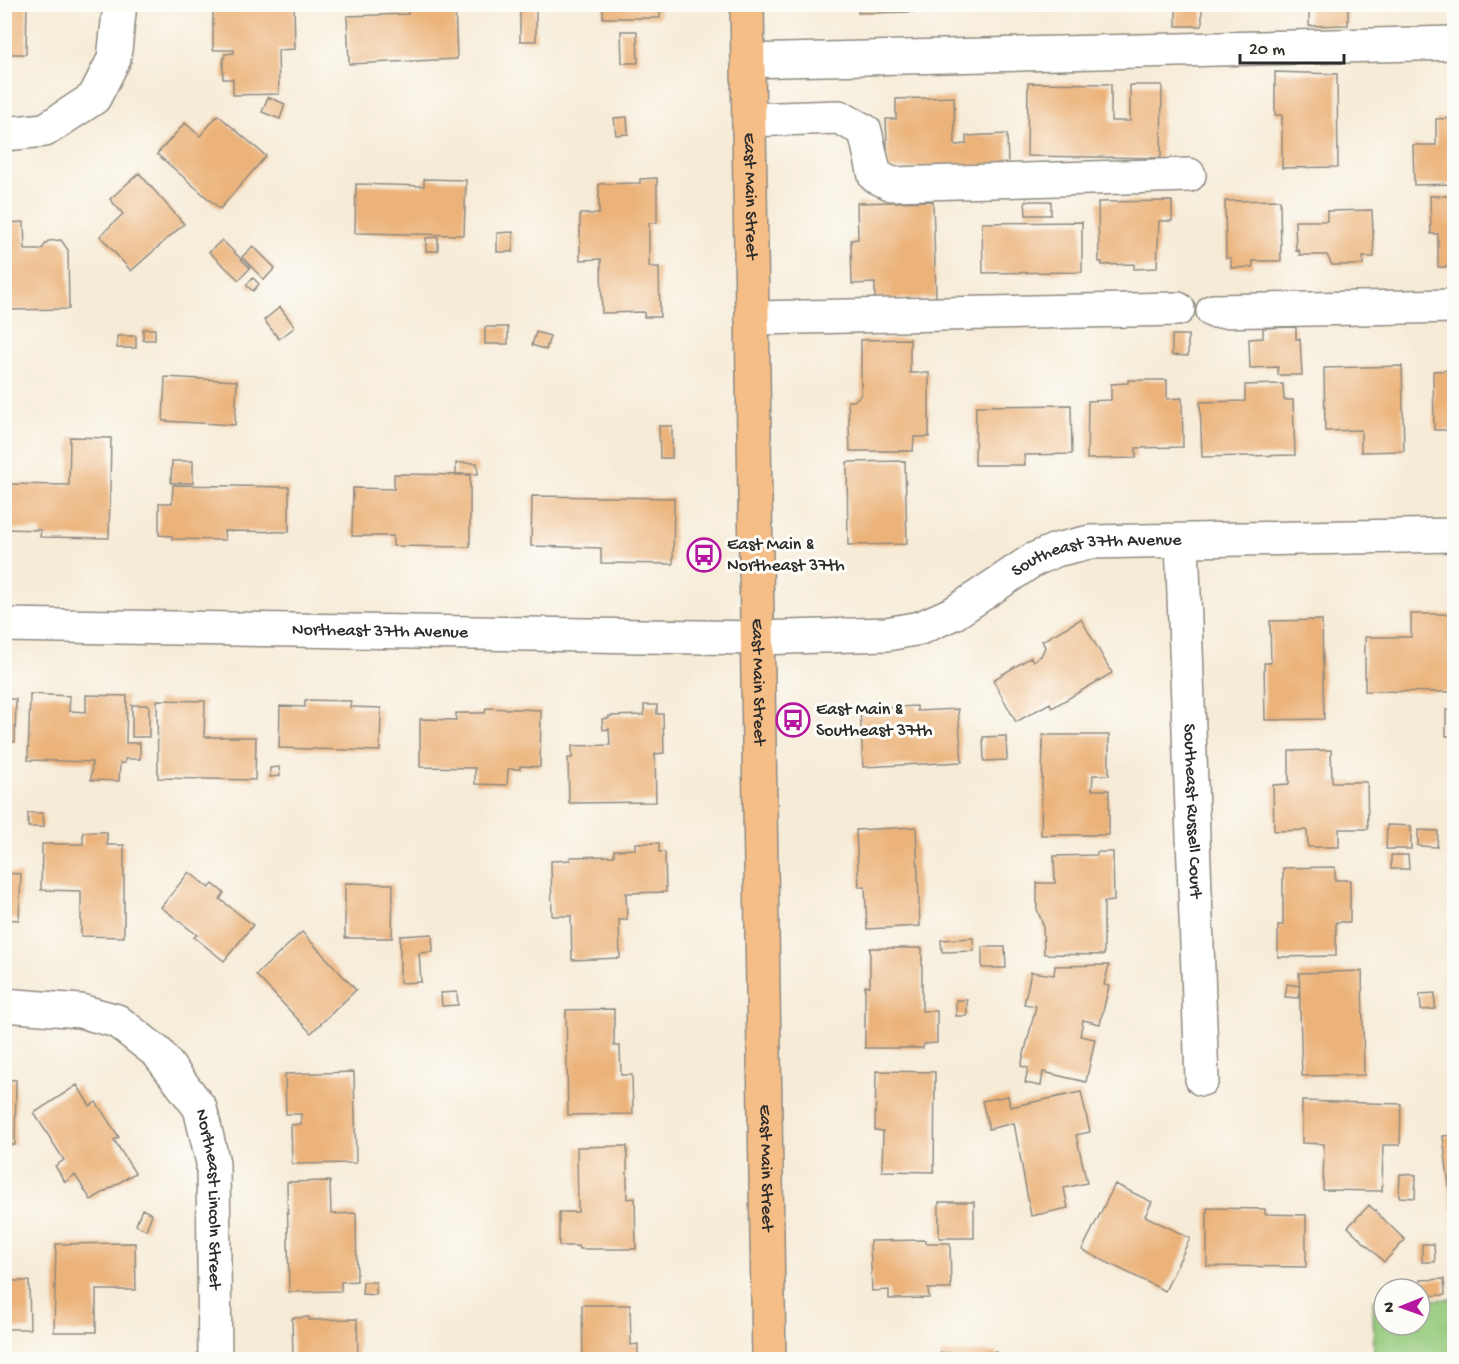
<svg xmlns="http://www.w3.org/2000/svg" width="1459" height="1364" viewBox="0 0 1459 1364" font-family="'Gochi Hand',sans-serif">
<rect width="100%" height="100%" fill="#fdfcf7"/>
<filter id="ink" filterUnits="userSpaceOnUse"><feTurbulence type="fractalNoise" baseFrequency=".0167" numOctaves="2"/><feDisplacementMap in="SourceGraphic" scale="12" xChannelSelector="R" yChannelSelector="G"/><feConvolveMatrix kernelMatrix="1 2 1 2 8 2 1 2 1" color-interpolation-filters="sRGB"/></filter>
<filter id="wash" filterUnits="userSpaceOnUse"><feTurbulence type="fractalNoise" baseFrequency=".008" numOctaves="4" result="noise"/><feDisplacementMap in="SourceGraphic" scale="24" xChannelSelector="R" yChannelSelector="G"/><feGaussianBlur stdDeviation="1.35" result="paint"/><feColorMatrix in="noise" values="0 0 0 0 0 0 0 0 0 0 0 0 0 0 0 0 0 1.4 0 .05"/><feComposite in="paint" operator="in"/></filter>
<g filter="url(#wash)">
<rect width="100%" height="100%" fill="#f6ebd7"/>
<path fill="#95cb7d" stroke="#607b54" stroke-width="1.5" d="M1454 1299V1359H1374L1373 1300H1384V1325H1420V1300Z"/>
<g id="blocks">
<path fill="#ebb279" d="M4 4H27L26 54H4Z
M294 4 295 49 278 50 279 94 233 95V79H223V62L225 54 234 53V50H213V5Z
M407 4H455L457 59 349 64 347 16 408 14Z
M520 4H536V41H520Z
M603 4H660V18H603Z
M858 4H914V12L858 13Z
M1176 4H1202V26H1176Z
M1309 4H1348V25L1309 26Z
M621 31H637L638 63H622Z
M1275 72 1337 74 1338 167 1282 168V115H1275Z
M1028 83 1111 84V121H1130V85H1162L1161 158 1027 156Z
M268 97 285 104 280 119 262 112Z
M954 97 955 145 966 144V136L1007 134 1008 166 888 169 886 119H896V99Z
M218 115 266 156 220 209 157 154 185 123 200 136Z
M627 117 628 134 616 135 614 118Z
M1454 118V184L1414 185 1413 145H1436V119Z
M139 173 184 224 131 271 100 236 123 214 110 199Z
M657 178V223H649V267H659L660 317H644V312L602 313 601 259 580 260V214H599V184L640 183V179Z
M424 179 466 180 464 235 355 233 356 184 424 186Z
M1430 196H1454V267H1438V234H1431Z
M1280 200 1281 261H1253V267L1231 268V258H1226L1225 201Z
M933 201 936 298 875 299V283L852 284 851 240 858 239 857 203Z
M1025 201H1051V215H1026Z
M1172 201V221H1159L1157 268 1134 269V264L1102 265V262H1099L1098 202Z
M1372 210 1374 257H1363V265H1332L1327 255H1300L1299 250 1296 251 1295 221H1327V211Z
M24 222 25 250H41L48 241 61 240 68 250 69 309 4 310V223Z
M1082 222V272L983 273 982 223Z
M513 232V252H497V233Z
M438 237V251H426V238Z
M222 240 250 268 239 280 209 252Z
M253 246 275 268 264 280 242 257Z
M253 278 259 284 253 291 246 285Z
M280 307 295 327 279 339 264 320Z
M485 327H508V344H485Z
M1296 327V339H1300L1302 375H1278V367L1250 368 1249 339 1263 338V328Z
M143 329H155V340H143Z
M536 332 550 336 546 350 532 345Z
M1172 335H1188V356L1172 355Z
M117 336H136V348H117Z
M910 339V373H929V437H914L913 451H850L848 401H854L861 395V340Z
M1402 366 1404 451 1361 452V430L1325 431 1324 368Z
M1454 370V430H1434L1433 371Z
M165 377 237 381 235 425 163 421Z
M1128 380H1167V399L1182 398 1183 447 1136 448V458L1087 459 1088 401 1111 400V384L1128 383Z
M1283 384 1284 400H1293L1295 455 1202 457 1200 402 1245 401V385Z
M1071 405 1072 454 1024 455 1025 465H975L976 406Z
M659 426H672V458H660Z
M70 437 111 438 109 538 40 537 41 530 4 529V484L69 485Z
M172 461H193V483H171Z
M905 461 907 544 848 545 847 462Z
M456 463H477L478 474H456Z
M394 474 470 475V547L393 546V536H352L353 488 394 489Z
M173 485 289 487V532L224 531 225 540 172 539V536L159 535V503H172Z
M532 496 674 498 673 564 601 563V548L531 546Z
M1411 614H1452V692L1365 691V637H1411Z
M1081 619 1112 673 1052 708 1050 703 1016 722 993 680 1031 657 1033 661 1041 656 1045 647 1042 641Z
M1322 620 1324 719 1265 720 1264 663H1271L1270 621Z
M30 694 70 696 69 711 86 712V695L127 696 126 743H140V759H125V763H120L119 781 91 780 92 762 28 760Z
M4 699H16L15 742H4Z
M157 700 205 701 204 737H256L255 780 158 778Z
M305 700 351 701 350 707 381 708 380 751 279 748 280 706 305 707Z
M132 705H149V737H132Z
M644 705H657V714H663L664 753 655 754 656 802 569 803 568 758H572V746L610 745 609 729 603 730 602 719 609 718V716L644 715Z
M917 706V711L958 709 962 762 863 767 860 709Z
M486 708 541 710 540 767 520 766V769H508L507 785 475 784V768L420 767V719L456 720V713H485Z
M1446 710H1454V736H1446Z
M1043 735H1109V775H1093L1092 790H1109V835H1041Z
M1006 736 1007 760 984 761 983 737Z
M1331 750 1332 782H1367L1368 829H1339V847H1308L1307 830 1274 831 1273 785 1289 784V751Z
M279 767 280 776 270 777V768Z
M28 813H43L44 827H28Z
M1387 825 1411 826V849H1386Z
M916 827 920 926 867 929 865 887H859L856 830Z
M1418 830 1438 831 1437 847 1418 846Z
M83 832H107V845H124V937L81 936V891L41 890 42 844H83Z
M635 843H659V852H665L666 892 626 893 627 920H619L620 958 572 960 571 916H552L551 861 570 860V857L614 856V850L635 849Z
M1097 852H1113L1114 901 1104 902V955L1044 954 1043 925 1037 909V883H1055L1054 856 1097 855Z
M1391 855H1408L1409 869H1391Z
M1335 867V880H1350V922H1336V956L1278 957V925H1283V868Z
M189 872 209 888 213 884 224 893 220 899 253 925 224 961 194 937 197 935 161 907Z
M4 873 21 874 19 920 4 919Z
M345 883 393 884 392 938H345Z
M302 932 356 990 311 1033 256 975Z
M432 934 433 952 419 953 421 982 400 983V936Z
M973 938 974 951 942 952 941 940Z
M982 947H1005L1006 968H982Z
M870 948H922V1011H937V1043L924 1044 923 1048H865V986H870Z
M1109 965 1104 985 1109 986 1100 1024 1083 1020 1080 1036 1095 1039 1086 1082 1043 1072 1041 1086 1025 1083 1028 1068 1021 1066 1036 1006 1024 1004 1031 972 1054 975 1055 966Z
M1362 971 1364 1075 1302 1076 1299 973Z
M1287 984 1300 986 1298 998 1285 997Z
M457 992 458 1005 442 1006 441 993Z
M1435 993V1009L1421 1010 1420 994Z
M956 1000H967V1016H956Z
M614 1009V1046H620L621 1075H632L633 1114 568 1115 566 1010Z
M876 1071 935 1072 934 1172 882 1171 883 1131 875 1130Z
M354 1072 356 1163 292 1164 291 1125 301 1124V1114H286L285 1074Z
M4 1079 16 1080 15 1145H4Z
M77 1085 90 1106 96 1102 119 1137 114 1140 135 1173 91 1200 75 1175 65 1182 55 1166 64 1160 34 1113Z
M1081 1092 1090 1132 1076 1135 1087 1183 1064 1188 1068 1208 1031 1216 1014 1123 989 1129 982 1101 1008 1096 1010 1107Z
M1302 1101 1401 1104 1400 1145H1383L1382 1191 1323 1190 1324 1144 1302 1143Z
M1454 1135V1212H1452L1443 1136Z
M627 1146V1199L635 1198 636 1249H579L578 1246H559V1212H578L577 1147Z
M1400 1174 1416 1175 1415 1198 1399 1197Z
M330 1181 331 1214 356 1213 357 1281 341 1282V1291L289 1292 287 1182Z
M1115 1184 1152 1202 1145 1216 1190 1238 1165 1291 1082 1250Z
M939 1202H974V1238H939Z
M1369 1205 1405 1240 1384 1262 1348 1227Z
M1207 1208 1265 1209V1214L1306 1215V1267L1207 1266Z
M142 1209 152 1214 146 1230 136 1225Z
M926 1240V1243H950L951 1289H928L929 1298 889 1299V1290L872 1291 870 1241Z
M135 1243 136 1290H96V1332H54L56 1244Z
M1422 1244H1434L1435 1262H1422Z
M1444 1279 1445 1295 1420 1296V1280Z
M4 1281H29L30 1329H4Z
M363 1282H376V1295L362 1294Z
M582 1305H630L631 1345 638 1344V1360H583Z
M309 1317V1320L357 1319 358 1360 293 1357 292 1318Z
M996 1352V1360H941V1353Z"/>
</g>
</g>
<g filter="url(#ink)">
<use href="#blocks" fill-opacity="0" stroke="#908b81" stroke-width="1.5"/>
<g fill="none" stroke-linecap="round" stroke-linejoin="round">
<g stroke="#908b81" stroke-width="36">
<g id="minor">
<path d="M748 61 1454 43"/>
<path d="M749 120 839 117 865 131 875 176 892 184 1189 175"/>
<path d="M4 134 45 130 94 98 114 59 120 4"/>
<path d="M1213 311 1454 306"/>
<path d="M752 318 1178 309"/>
<path id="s1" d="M1182 541 1202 1079"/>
<path id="s2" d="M4 625 757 638 887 634 920 628 954 613 1033 560 1056 550 1090 542 1454 535"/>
<path id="s3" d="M4 1005 80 1011 117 1021 158 1053 200 1108 213 1163 215 1360"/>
</g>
</g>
<g stroke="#908b81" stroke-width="36">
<g id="major">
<path id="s4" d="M747 4 769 1360"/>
</g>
</g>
<use href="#minor" stroke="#fff" stroke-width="33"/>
<use href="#major" stroke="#f6be87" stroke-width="33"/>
</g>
</g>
<defs>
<g id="bus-ring" transform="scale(1.725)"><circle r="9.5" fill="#fdfcf7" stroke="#b5179e" stroke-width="1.5"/><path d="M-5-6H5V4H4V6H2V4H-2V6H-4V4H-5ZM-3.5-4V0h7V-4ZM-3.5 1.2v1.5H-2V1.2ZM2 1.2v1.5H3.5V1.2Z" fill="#b5179e"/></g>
</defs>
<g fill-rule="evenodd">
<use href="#bus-ring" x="704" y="555"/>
<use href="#bus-ring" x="793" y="720"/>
</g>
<g text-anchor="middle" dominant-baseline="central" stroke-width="6" stroke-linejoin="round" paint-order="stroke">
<g font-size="18" fill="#2b2b2b" stroke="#fdfcf7">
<text stroke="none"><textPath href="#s4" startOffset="192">East Main Street</textPath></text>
<text stroke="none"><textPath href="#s2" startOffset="1113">Southeast 37th Avenue</textPath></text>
<text stroke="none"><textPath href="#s2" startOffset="376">Northeast 37th Avenue</textPath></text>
<text stroke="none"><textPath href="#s4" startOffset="678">East Main Street</textPath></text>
<text stroke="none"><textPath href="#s1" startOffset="270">Southeast Russell Court</textPath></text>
<text stroke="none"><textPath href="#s4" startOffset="1164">East Main Street</textPath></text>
<text stroke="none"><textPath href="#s3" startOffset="328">Northeast Lincoln Street</textPath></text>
</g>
<g font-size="18" fill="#2b2b2b" stroke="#fdfcf7" text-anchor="start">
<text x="727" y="545">East Main &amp;<tspan x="727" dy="21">Northeast 37th</tspan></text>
<text x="816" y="710">East Main &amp;<tspan x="816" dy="21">Southeast 37th</tspan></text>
</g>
</g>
<rect width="1459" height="1364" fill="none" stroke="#fdfcf7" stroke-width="24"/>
<g transform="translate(1402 1307) rotate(269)"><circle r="28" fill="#fdfcf7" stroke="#a9a8a5" stroke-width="1.5"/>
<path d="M0-4.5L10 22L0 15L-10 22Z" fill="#b5179e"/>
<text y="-9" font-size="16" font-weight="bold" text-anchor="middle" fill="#2b2b2b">N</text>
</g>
<path d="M1240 54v9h104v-9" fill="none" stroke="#2b2b2b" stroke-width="3"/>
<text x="1249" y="54" font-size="18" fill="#2b2b2b" stroke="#fdfcf7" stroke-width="4.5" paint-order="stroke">20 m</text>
</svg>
